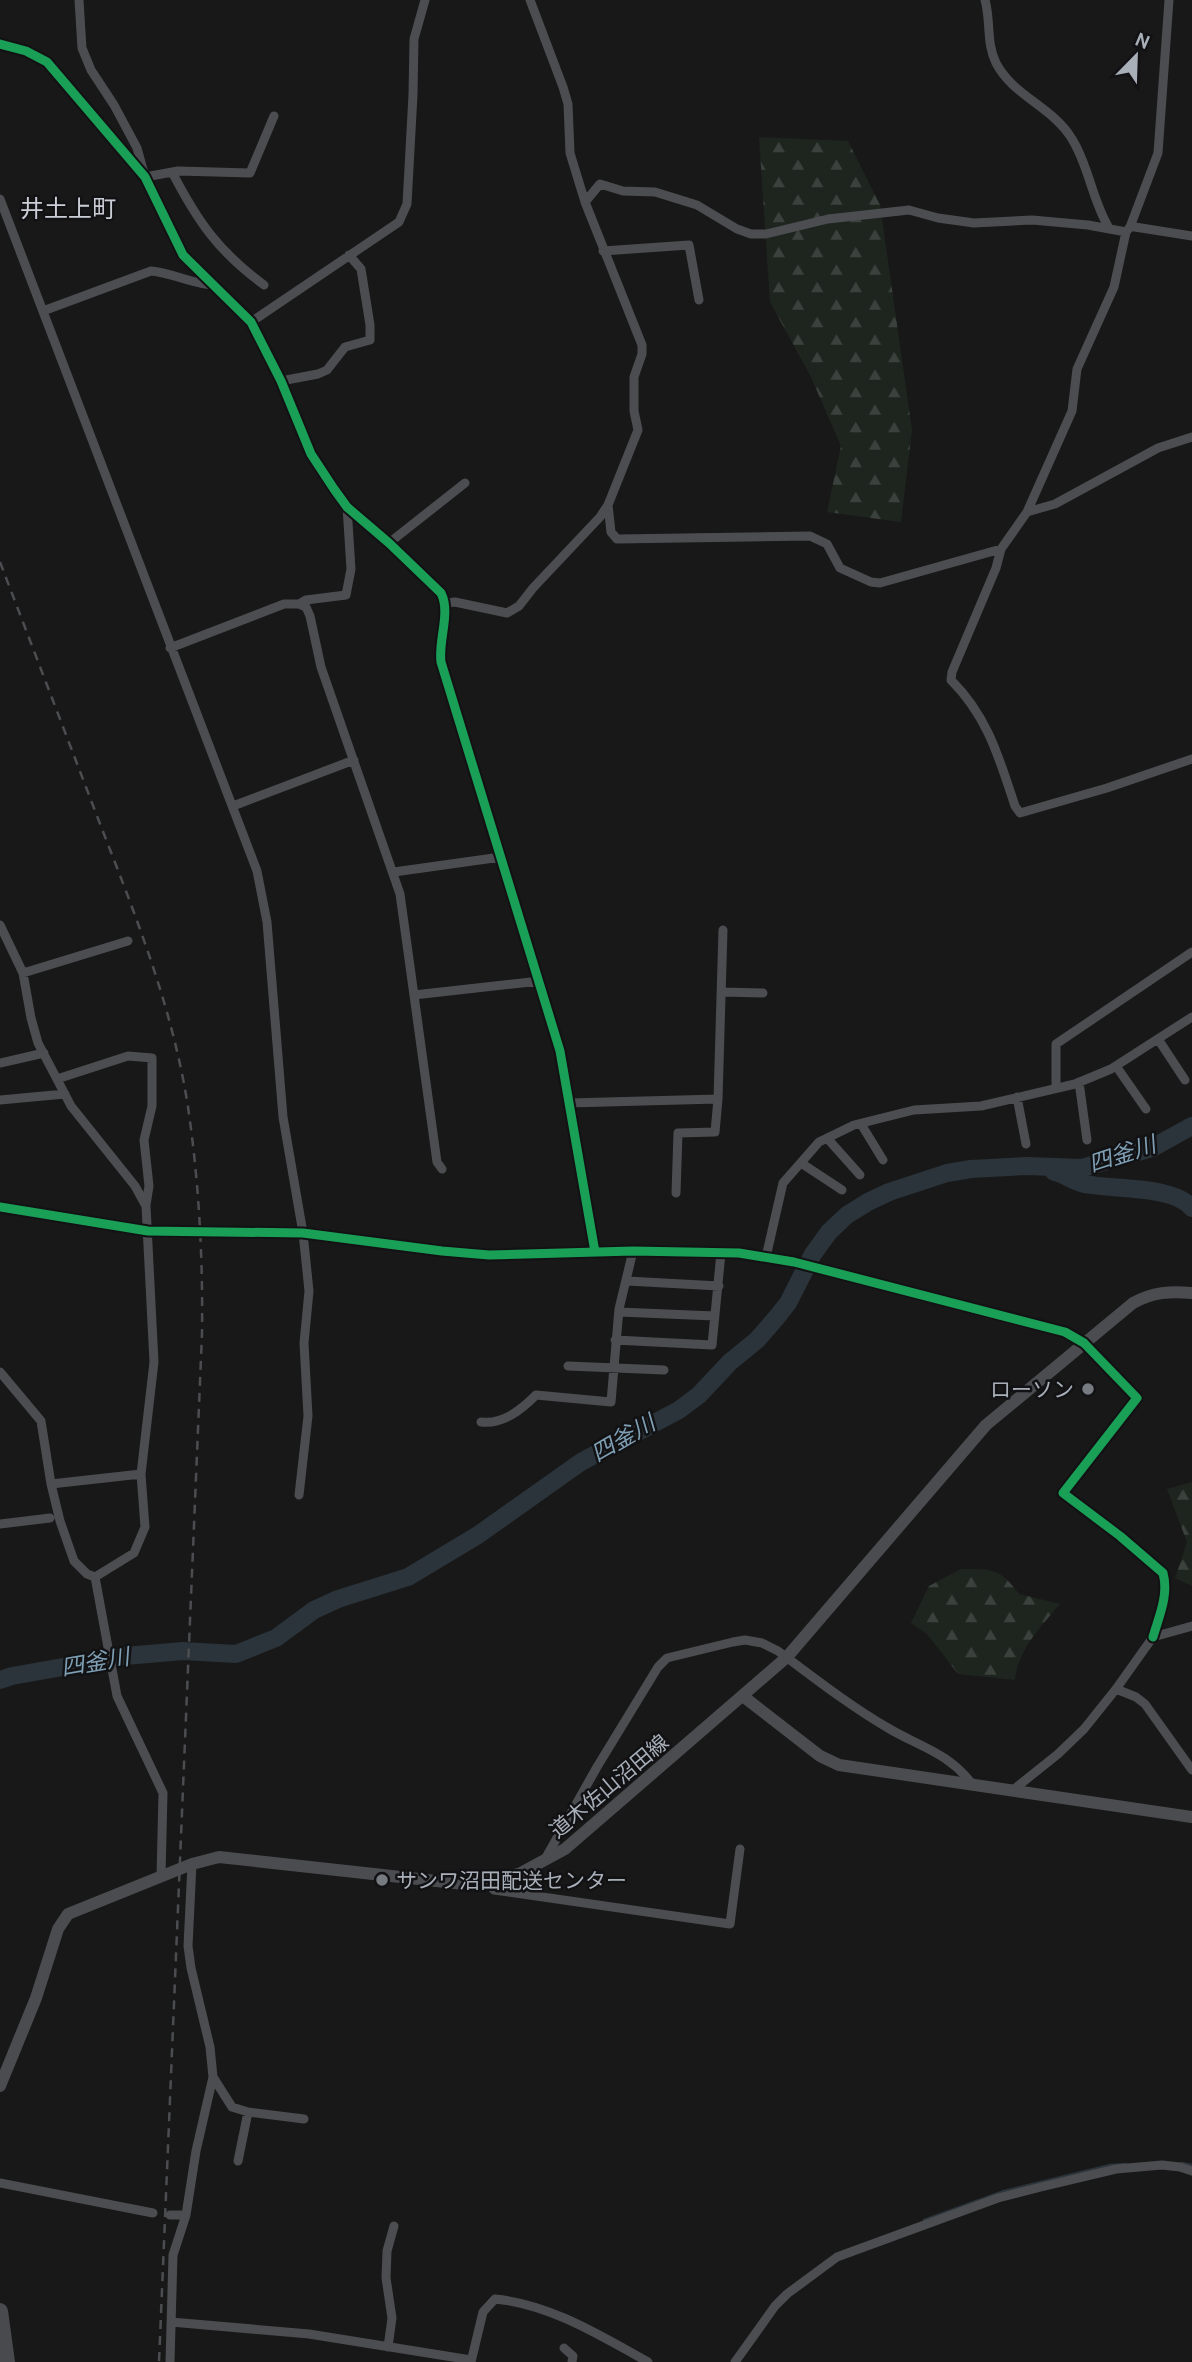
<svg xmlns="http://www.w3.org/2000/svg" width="1192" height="2362" viewBox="0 0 1192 2362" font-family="Cabin,'Noto Sans JP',sans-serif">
<defs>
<pattern id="forest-firs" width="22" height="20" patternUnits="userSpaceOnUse" patternTransform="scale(1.75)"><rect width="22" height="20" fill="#1d251e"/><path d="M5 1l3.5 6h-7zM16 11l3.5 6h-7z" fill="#3b423d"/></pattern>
</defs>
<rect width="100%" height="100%" fill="#181818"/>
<path fill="url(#forest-firs)" d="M759 137 848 141 880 205 912 430 901 522 827 512 841 446 811 377 770 302Z
M1192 1482V1586L1175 1578 1187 1542 1167 1489Z
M961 1569C992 1569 1000 1568 1019 1594L1060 1604C1041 1626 1018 1650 1015 1680L958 1674 927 1634 911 1623 929 1586Z"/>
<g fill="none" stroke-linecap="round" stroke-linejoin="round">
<path stroke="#2a343a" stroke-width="2.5" d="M1182 2163 1192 2165
M924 2220 1004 2191 1110 2165 1126 2164"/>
<path stroke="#2a343a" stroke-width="18" d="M1054 1172C1065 1174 1073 1182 1085 1184 1114 1190 1173 1185 1192 1208
M0 1680 12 1676 125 1656 183 1651 236 1654 276 1638 314 1610 338 1599 408 1577 478 1535 581 1462 679 1410 699 1395 730 1362 757 1340 777 1317 788 1303 813 1254 829 1232 847 1215 868 1202 889 1192 947 1173 971 1169 1026 1166 1082 1168 1152 1148 1192 1126"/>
<path stroke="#4c4d51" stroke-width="9" d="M79 0 82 48 91 70 114 105 137 148 145 177 178 171 250 173 274 116
M985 0C991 21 986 43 996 63 1013 96 1053 107 1072 139 1089 166 1092 200 1109 228
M0 44 26 51 47 62 145 177 183 255 251 322 281 381 311 454 334 489 347 507 389 543 441 593C451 613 438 640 441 662L560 1051 595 1252
M172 172C198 222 218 251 264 285
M0 199 257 871 267 922 283 1117 303 1233 309 1291 304 1343 308 1416 299 1495
M585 202 600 184 623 191 655 192 697 205 737 229 751 234H766L828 219 909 210 938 218 974 223 1032 220 1088 225 1126 232 1130 227H1135L1192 236
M1130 227 1158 153 1169 0
M1126 232 1114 287 1077 369 1072 411 1027 512 1001 549 996 568 952 672 951 680C988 717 999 758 1015 806L1020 813 1107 788 1192 759
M603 251 689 245 699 300
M43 311 151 271C174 273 193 285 215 285
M251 322 399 222 407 204 413 95 414 39 425 0
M281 381 318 374 327 370 345 347 370 340V325L361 269 349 255
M608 505 611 532 617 539 810 536 827 544 840 568 871 582 880 583 1001 549
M1027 512 1055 504 1158 448 1192 437
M389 543 465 483
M446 603 455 602 507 613 519 606 533 588 600 517 608 505 638 430 634 411V377L642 354V345L585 202 570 153 568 104 563 87 530 0
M299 604 306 600 346 595 351 569 347 507
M170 648 284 604H299L306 607 310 616 321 667 400 894 437 1162 442 1169
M233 806 354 760
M394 872 501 857
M0 925 23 973 31 1018 38 1043 71 1106 135 1186 146 1206 154 1362 141 1474 145 1527 134 1553 95 1577
M23 973 128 941
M721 992 763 993
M414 995 540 981
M1158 1039 1185 1080
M0 1063 44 1053
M1116 1066 1146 1109
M57 1079 128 1056 152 1058V1106L144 1140 149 1186 146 1205
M1079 1082 1087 1140
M1056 1088V1044L1192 952
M1017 1097 1026 1144
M0 1100 65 1094
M569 1103 718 1099 723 930
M861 1124 883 1160
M827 1138 860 1175
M801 1163 842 1190
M676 1193 678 1133 715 1132 718 1099
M766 1257 783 1183 819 1142 854 1125 914 1110 981 1106 1075 1084 1111 1069 1192 1017
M627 1281 719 1286
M619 1312 715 1316
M615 1340 712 1345 721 1253
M1084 1343 1137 1398 1063 1493 1120 1536 1163 1573C1169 1595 1159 1616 1153 1637
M568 1366 664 1370
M0 1372 41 1421 51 1484 60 1521 74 1561 87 1574 95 1577 117 1696 163 1793 161 1876
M481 1422C503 1425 522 1409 536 1395L611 1402 619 1309 633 1251
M51 1484 141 1474
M0 1524 50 1518
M1116 1689 1136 1697 1145 1704 1192 1770
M1013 1790 1058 1754 1084 1729 1116 1689 1153 1637 1192 1626
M544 1861 597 1767 658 1667 667 1658 733 1642 745 1640 762 1643 778 1651C813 1677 850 1706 888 1728 920 1747 949 1753 972 1784
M487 1882 494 1890 730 1924 740 1849
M213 2077 232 2107 248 2112 304 2119
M238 2161 248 2112
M0 2183 153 2213
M170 2215H186
M171 2322 309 2334 471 2360
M388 2347 392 2318 386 2278 387 2251 394 2226
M564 2348 573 2356 572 2362
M170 2362 173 2255 186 2215 196 2151 213 2077 210 2047 191 1968 188 1946 192 1864
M471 2362 483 2312 495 2299C550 2304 601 2336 648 2362
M735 2362 775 2306 787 2294 837 2257 998 2198 1041 2187 1116 2169 1162 2165 1180 2167 1192 2171"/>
<path stroke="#4a4c4f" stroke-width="12" d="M0 1207 148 1231 303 1233 442 1251 489 1255 633 1251 739 1253 794 1262 1049 1328 1065 1332 1084 1343
M744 1697 820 1756 839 1765 1192 1817
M0 2086 36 1998 58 1929 68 1914 192 1864 219 1857 464 1884 519 1874 565 1849 787 1657 986 1425 1133 1303C1153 1292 1170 1291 1192 1293"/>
<path stroke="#494a4d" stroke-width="16" d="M0 2311 7 2362"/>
<path stroke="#4b4d50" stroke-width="2.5" stroke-dasharray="9 7" stroke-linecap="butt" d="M0 562C34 651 68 740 102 829 137 919 173 1010 188 1107 199 1182 203 1258 202 1334L159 2362"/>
<g stroke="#121214" stroke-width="13">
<path id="cycleway" d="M0 44 26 51 47 62 145 177 183 255 251 322 281 381 311 454 334 489 347 507 389 543 441 593C451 613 438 640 441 662L560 1051 595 1252
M0 1207 148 1231 303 1233 442 1251 489 1255 633 1251 739 1253 794 1262 1065 1332 1084 1343 1137 1398 1063 1493 1120 1536 1163 1573C1169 1595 1159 1616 1153 1637"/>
</g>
<use href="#cycleway" stroke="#1a9f57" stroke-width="9"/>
</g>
<g fill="#767a81" stroke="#121214" stroke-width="2.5">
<circle cx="1088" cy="1389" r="7"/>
<circle cx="382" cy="1880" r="7"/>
</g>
<g text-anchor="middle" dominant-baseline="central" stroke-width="5" stroke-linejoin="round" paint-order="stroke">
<g font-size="21" fill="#a8afb9" stroke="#121214" text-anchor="end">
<text x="1074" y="1389">ローソン</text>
<text x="396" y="1880" text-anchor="start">サンワ沼田配送センター</text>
</g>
<g font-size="21" fill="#a8afb9" stroke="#121214">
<text transform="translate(609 1786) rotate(-40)">道木佐山沼田線</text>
</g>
<g font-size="23" font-style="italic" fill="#7f9fb4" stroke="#121214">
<text transform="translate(1122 1154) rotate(-18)">四釜川</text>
<text transform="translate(623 1438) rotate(-30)">四釜川</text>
<text transform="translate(95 1662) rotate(-10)">四釜川</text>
</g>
<g font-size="24" fill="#cacdd5" stroke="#121214">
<text x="68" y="208">井土上町</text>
</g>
</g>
<g transform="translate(1136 56) rotate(23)" stroke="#121214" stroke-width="5" paint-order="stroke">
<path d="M0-5L12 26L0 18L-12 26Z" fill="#a8afb9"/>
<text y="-10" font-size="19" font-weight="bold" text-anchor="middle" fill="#a8afb9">N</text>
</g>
</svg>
